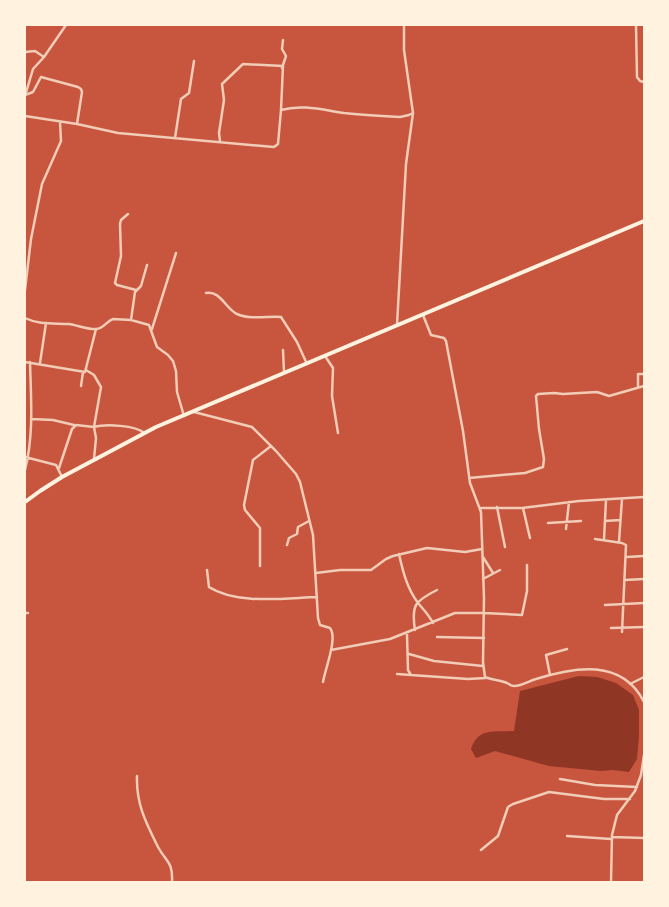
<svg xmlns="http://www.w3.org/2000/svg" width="669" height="907" viewBox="0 0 669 907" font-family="'Fira Sans Condensed',sans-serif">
<rect width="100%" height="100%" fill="#c8553d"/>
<path fill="#8f3625" d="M579 676 597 677 616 683 633 695 639 710V736L637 759 629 772 613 770 601 771 549 766 495 751 476 758 471 749C478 727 495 732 514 731L520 691Z"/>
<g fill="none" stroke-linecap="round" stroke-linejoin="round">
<path stroke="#f1ccb7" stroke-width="2.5" d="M636 25 637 77 640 81 644 82
M25 52 35 51 44 57
M282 68 286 56 282 49 283 40
M25 95 33 92 41 77 78 87 81 89 82 92 77 124
M25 96 33 69 44 57 66 25
M25 116 77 124 118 133 274 147 278 144 281 110C302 104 323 110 344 113 362 115 381 116 400 117L409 115 413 113
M175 138 181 99 189 93 194 61
M220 141 219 133 224 100 222 84 243 64 283 66 281 110
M128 214 121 220 120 224 121 256 115 283 117 285 136 290
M25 290 31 239 42 184 61 141 60 122
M206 293C220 290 226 309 237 314 250 320 268 316 281 317L297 342 307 364
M423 315 431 335 444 338 446 341 463 431 470 483 481 512 484 598 483 662 485 677C492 680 500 680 507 683 511 685 510 686 514 686 522 686 529 681 536 679 574 667 622 658 644 702
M25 318C39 325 54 323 69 324 77 325 88 330 97 329 104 328 107 321 113 319L131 320 149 325 157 347 168 355 173 361 176 371 177 392 184 416
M131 320 135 292 141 286 147 265
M397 325 406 164 413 113 404 50V25
M152 329 176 253
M283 350 284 372
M325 356 333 368 332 396 338 433
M25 362 85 372 96 329
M40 363 46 323
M86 370 94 375 101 387 94 427C105 424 136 425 144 433
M81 386 83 372
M638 387V374H644
M194 412 252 427 276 451 296 474 300 482 313 535 318 618 320 625 330 628C338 638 325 669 323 682
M32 419 53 420 74 425
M25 457 56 465 62 477
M59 468 72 429 76 425 94 427 96 438 94 459
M25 470C34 435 31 398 30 362
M469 478 525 473 543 467 544 459 539 429 536 396 538 394 554 393 563 394 597 392 609 396 644 386
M497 507 505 547
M481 508H522L579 501 644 497
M523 508 530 538
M605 521 620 520
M548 523 581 521
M566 529 569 502
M595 539 622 543 626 545 622 632
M604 540 606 500
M619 542 622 499
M287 545 289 538 297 534 298 527 309 521
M399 554C403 572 407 588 418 603 424 610 429 615 433 623
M483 557 493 573
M627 557 644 556
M260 566V528L245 510 244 505 253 460 271 446
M207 570 209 587C237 605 285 598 317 597
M316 573 340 570H371L386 559 393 556 427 548 465 552 482 549
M483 579 500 570
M625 580 644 579
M605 605 644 603
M25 613H28
M611 628 644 627
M415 630C411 605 415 601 437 590
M407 634 408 670 411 675 468 679 486 678
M437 637 484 638
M331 650 390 639 455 613H484L522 615 527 591V565
M409 654 434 661 483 666
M397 674 411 675
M550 675 546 655 567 649
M630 684 644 677
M137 776C136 804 146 823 158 847 167 863 173 862 172 882
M560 779 595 785 637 787
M567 836 611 839
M612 837 644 838
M481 850 498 836 508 807 513 804 549 792 604 799H630
M611 882 612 835 617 815 635 791 641 775 644 755"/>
<path stroke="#fff3e0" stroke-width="4" d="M25 502 40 491 62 477 156 427 644 221"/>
</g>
<rect width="669" height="907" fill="none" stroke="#fff3e0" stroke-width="52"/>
</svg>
